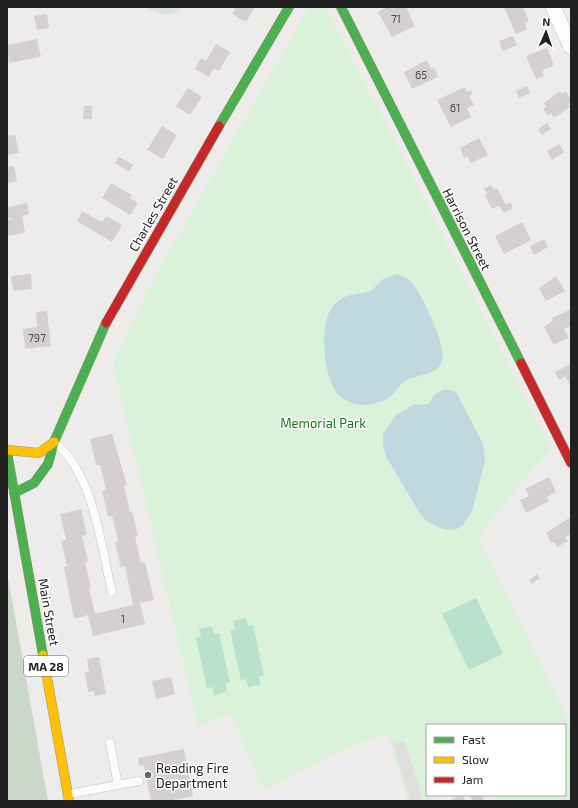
<svg xmlns="http://www.w3.org/2000/svg" width="578" height="808" viewBox="0 0 578 808" font-family="'Exo 2',sans-serif">
<rect width="100%" height="100%" fill="#eeecea"/>
<path fill="#d8e4dd" d="M147 7H182C172 18 158 16 147 7Z"/>
<path fill="#c9d8c9" d="M7 572 48 801H7Z"/>
<path fill="#daf2d9" d="M309 7H326L551 449 523 480 478 537 571 726V801H494L492 795H565V725H427V795H434L436 801H408L388 734 348 747 264 790 230 712 199 727 113 363 156 275Z"/>
<path fill="#b9e2ce" d="M476 598 503 654 469 670 442 614Z
M246 618 248 626 253 625 264 675 259 676 261 685 248 687 246 679 241 680 230 630 235 629 233 621Z
M212 626 214 634 219 633 230 682 225 684 227 692 214 695 212 687 207 688 196 638 201 637 199 629Z"/>
<path fill="#dfdedd" d="M405 741 423 801H410L393 744Z"/>
<path fill="#c0d9df" d="M397 274C403 275 408 278 412 283 422 295 447 346 442 361 437 376 419 374 407 380 400 383 397 390 392 395 377 407 356 409 341 397 323 383 318 324 333 306 344 293 356 295 371 291L383 279Z
M445 389 456 392 483 444 485 461 472 512 463 525 455 530 443 529 426 521 419 512 387 458 383 446V434L395 416 413 405 429 404 435 394Z"/>
<path fill="#d3d0cf" d="M236 7H255L246 22 232 14Z
M387 7H406L415 26 392 37 378 12Z
M504 7H523L529 21 525 23 527 30 516 34Z
M47 14 49 28 37 30 34 16Z
M513 36 517 45 503 51 499 41Z
M37 39 41 57 9 63 7 45Z
M216 44 230 52 219 71 214 68 209 77 195 69 201 58 206 61Z
M547 48 554 66 542 70 544 76 536 79 526 56Z
M427 60 431 69 434 67 438 77 412 89 404 72Z
M527 86 530 93 519 98 516 91Z
M465 87 467 92 471 90 473 94 469 96 474 105 467 108 471 117 451 127 437 100Z
M188 88 202 97 190 115 176 106Z
M560 91 562 94 565 91 571 99V102L568 104 570 107 554 118 551 113 548 116 543 109 546 106 544 103Z
M84 106H92V119H83Z
M547 123 551 129 542 135 538 129Z
M162 126 177 135 163 159 147 150Z
M15 135 19 153 7 155V136Z
M479 138 488 155 471 163 467 156 464 158 460 148Z
M559 144 564 152 552 160 547 151Z
M119 157 133 165 129 172 115 163Z
M14 166 17 181 7 183V167Z
M111 183 132 195 130 198 138 203 130 215 102 198Z
M491 185 494 190 497 188 506 205 510 202 513 208 504 213 499 206 492 209 485 195 487 194 484 189Z
M27 203 29 214 22 216 25 233 7 236V220L12 219V218H7V207Z
M82 211 102 222 106 216 122 225 112 242 77 221Z
M522 222 531 240 504 254 495 236Z
M544 239 548 247 534 255 530 246Z
M31 274 32 289 13 291 11 276Z
M556 276 565 291 546 301 539 288Z
M571 309V326L564 329 569 338 553 345 544 326 553 321 552 318Z
M47 311 51 346 25 349 23 329 37 327 36 312Z
M571 364V387L565 376 559 380 555 372Z
M112 434 127 485 124 486 130 512 132 511 138 536 135 537 141 563 145 562 154 600 140 603 145 624 93 636 88 615 74 619 64 567 67 566 61 541 66 540 60 514 81 509 87 535 82 536 88 562H85L91 587 89 588 95 614 133 605 125 566 121 568 115 542 118 541 112 516 108 517 102 491 106 490 100 465H96L90 439Z
M549 477 556 492 547 497 549 501 526 513 520 500 529 496 525 489Z
M569 518 571 522V534L565 537 568 541 557 547 554 542 551 543 546 533Z
M537 574 540 578 532 584 529 580Z
M99 657 106 694 95 696 94 691 88 692 85 672H89L87 659Z
M171 677 175 694 156 699 152 681Z
M184 749 193 796 169 801H151L144 765 139 766 138 758Z
M463 795 465 801H452V799Z
M470 795H482L484 801H472Z"/>
<g fill="none" stroke-linecap="round" stroke-linejoin="round">
<g stroke="#c4c3c2" stroke-width="9">
<path id="lane" d="M55 443C94 474 101 546 112 592
M110 743 118 785
M69 794 139 781"/>
</g>
<g stroke="#c4c3c2" stroke-width="16">
<path id="street" d="M553 7 571 47"/>
</g>
<g stroke="#969783" stroke-width="10">
<path id="fast" d="M341 7 521 363
M219 126 289 7
M7 452 43 655
M14 493 34 483 48 464 54 442 106 323"/>
</g>
<g stroke="#969783" stroke-width="10">
<path id="slow" d="M7 450 39 453 54 442
M43 655 69 801"/>
</g>
<g stroke="#969783" stroke-width="10">
<path id="jam" d="M106 323 219 126
M521 363 571 463"/>
</g>
<use href="#lane" stroke="#fcfcfc" stroke-width="8"/>
<use href="#street" stroke="#fcfcfc" stroke-width="15"/>
<use href="#fast" stroke="#4caf50" stroke-width="9"/>
<use href="#slow" stroke="#ffc107" stroke-width="9"/>
<use href="#jam" stroke="#c62828" stroke-width="9"/>
</g>
<circle fill="#696867" stroke="#fff" stroke-width="1.5" cx="148" cy="775" r="4"/>
<g text-anchor="middle" dominant-baseline="central" stroke-width="3" stroke-linejoin="round" paint-order="stroke">
<g font-size="11" fill="#4e4d4c">
<text x="396" y="18">71</text>
<text x="421" y="74">65</text>
<text x="455" y="107">61</text>
<text x="37" y="337">797</text>
<text x="123" y="618">1</text>
</g>
<rect fill="#fff" stroke="#646464" stroke-width="1" x="24" y="656" width="44" height="20" rx="3"/>
<g font-size="12" font-weight="bold" fill="#212121">
<text x="46" y="666">MA 28</text>
</g>
<g font-size="13" fill="#212121" stroke="#fff">
<text transform="translate(153 214) rotate(-60)">Charles Street</text>
<text transform="translate(467 229) rotate(63)">Harrison Street</text>
<text transform="translate(49 612) rotate(80)">Main Street</text>
</g>
<g font-size="13" fill="#157919" stroke="#fff">
<text x="323" y="423">Memorial Park</text>
</g>
<g font-size="13" fill="#212121" stroke="#fff" text-anchor="start">
<text x="156" y="768">Reading Fire<tspan x="156" dy="15">Department</tspan></text>
</g>
</g>
<rect width="578" height="808" fill="none" stroke="#212121" stroke-width="16"/>
<rect x="426" y="724" width="140" height="72" fill="#ffffff" stroke="#a6a6a6"/>
<rect x="434" y="737" width="20" height="6" fill="#4caf50" stroke="#a6a6a6"/>
<text x="462" y="744" font-size="12" fill="#212121">Fast</text>
<rect x="434" y="757" width="20" height="6" fill="#ffc107" stroke="#a6a6a6"/>
<text x="462" y="764" font-size="12" fill="#212121">Slow</text>
<rect x="434" y="777" width="20" height="6" fill="#c62828" stroke="#a6a6a6"/>
<text x="462" y="784" font-size="12" fill="#212121">Jam</text>
<g transform="translate(546 32) rotate(2)" stroke="#ffffff" stroke-width="3" paint-order="stroke">
<path d="M0-3L7 15L0 10L-7 15Z" fill="#212121"/>
<text y="-6" font-size="11" font-weight="bold" text-anchor="middle" fill="#212121">N</text>
</g>
</svg>
